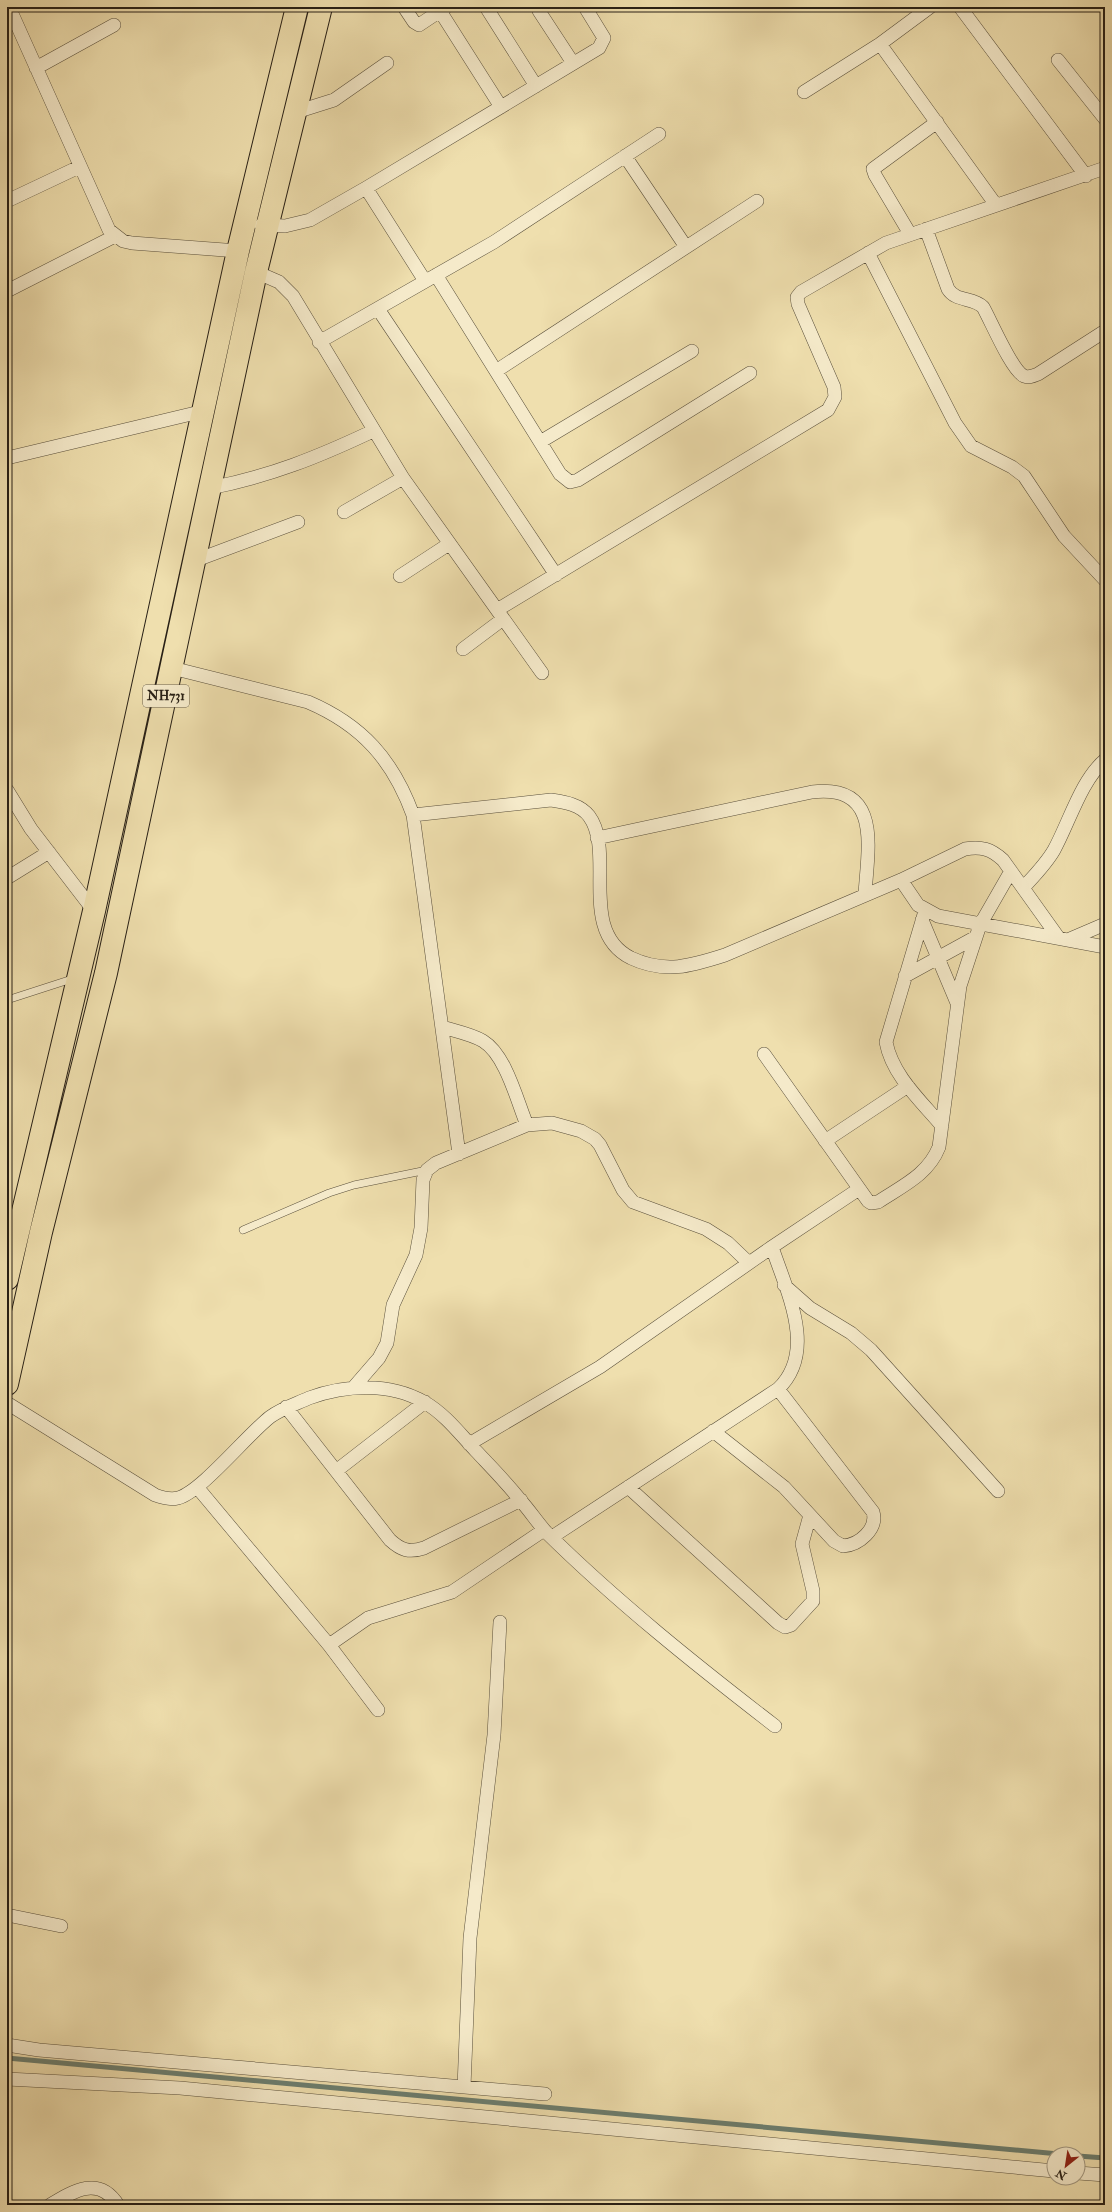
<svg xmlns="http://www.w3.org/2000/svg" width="1112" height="2212" viewBox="0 0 1112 2212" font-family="'IM FELL Double Pica',serif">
<rect width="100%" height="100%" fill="#efdfae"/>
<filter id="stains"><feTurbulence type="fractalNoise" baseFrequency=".005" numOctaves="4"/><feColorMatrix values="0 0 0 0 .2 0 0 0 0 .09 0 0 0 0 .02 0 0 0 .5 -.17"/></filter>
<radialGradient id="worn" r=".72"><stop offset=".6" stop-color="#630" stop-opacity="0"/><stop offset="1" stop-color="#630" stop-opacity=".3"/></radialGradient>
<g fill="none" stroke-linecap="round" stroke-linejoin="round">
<path stroke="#6c7e6f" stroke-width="5" d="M7 2058 1059 2154
M1078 2156 1105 2158"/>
<g stroke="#5a503c" stroke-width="8">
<path id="lane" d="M7 1000 75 978
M243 1230 329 1193 354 1185 427 1170"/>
</g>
<g stroke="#5a503c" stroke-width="14">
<path id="street" d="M9 7 109 230 123 241 132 243 238 251
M404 7 414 22 419 25 446 7
M486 7 536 86
M960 7 1086 176
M440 11 501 107
M539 11 573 63
M880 44 996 205
M1058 60 1105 119
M36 68 114 25
M804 92 880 44 930 7
M296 112 334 100 387 63
M625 156 686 247
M366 188 425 281
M7 201 79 167
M261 225 285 226 310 220 366 188 599 48 604 38 585 7
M926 229 948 289C956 302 973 297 983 307 991 321 1012 371 1024 376 1029 378 1033 376 1038 374L1105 331
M910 234 875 175 873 169 937 122
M868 253 955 423 971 446 1012 467 1024 476 1064 536 1105 580
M256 272 279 282 293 296 403 478 542 673
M436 275 560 474 570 482 578 480 750 373
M7 291 115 236
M378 309 556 575
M319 342 494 242 659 134
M496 371 757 201
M540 442 692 351
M7 458 204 411
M210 488C271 476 318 457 373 431
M344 512 403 478
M194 561 298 522
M400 576 449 544
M497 610 828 410 835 397 834 387 798 304 797 297 801 292 886 243 1105 168
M463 649 503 619
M172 668 308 702C362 725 393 760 413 815L459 1154
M7 790 31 829 94 911
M413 815 551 800C564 802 580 804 589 816 616 852 577 931 631 958 665 974 691 966 725 955L901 880 965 849C981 846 991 849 1003 860L1058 937
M597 838 812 792C882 784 868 847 865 894
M7 878 49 852
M901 880 918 905 938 916 1105 947
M1023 888C1034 876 1046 864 1054 850 1069 823 1081 780 1105 760
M925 911 886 1042C892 1075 921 1101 942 1126
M922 920 957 1003
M1070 939 1105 924
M905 976 976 937
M442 1027C455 1031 471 1034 483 1041 506 1055 517 1101 527 1125
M764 1054 868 1201 871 1203 878 1202C902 1186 928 1175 939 1147L960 986 980 925 1011 871
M825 1141 908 1086
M784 1285 810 1308 851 1333 871 1350 998 1491
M353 1388 379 1358 387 1343 393 1305 416 1255 421 1228 423 1180 427 1170 436 1163 527 1125 552 1123 581 1131 595 1139 600 1145 623 1190 633 1202 706 1229 728 1243 749 1263
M7 1403 155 1495C163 1498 170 1500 178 1498 201 1492 247 1435 270 1417 282 1408 296 1404 309 1398 346 1385 389 1382 424 1402 445 1414 460 1434 476 1451 491 1467 507 1483 521 1501 530 1511 537 1522 546 1532 617 1602 696 1665 775 1726
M286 1407 390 1540C401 1550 409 1553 424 1548L521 1500
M713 1431 784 1487 834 1541 843 1546C859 1545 878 1529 873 1512L778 1389
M469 1444 600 1367 772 1247 859 1189
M336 1471 425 1402
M197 1487 329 1645 378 1710
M628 1487 778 1623 785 1627 791 1625 813 1601V1591L802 1544 810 1515
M552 1537 778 1389C818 1351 786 1290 772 1247
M329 1645 368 1618 452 1592 544 1530
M7 1915 61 1926
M7 2045 39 2050 545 2094
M7 2079 180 2088 1054 2171
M464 2087 470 1938 494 1735 500 1622
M1078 2173 1105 2175
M50 2205C73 2191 99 2175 118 2205"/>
</g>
<g stroke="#282016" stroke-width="24">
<path id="highway" d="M7 1279 94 911 238 251 297 7
M7 1384 41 1232 106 973 256 272 321 7"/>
</g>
<use href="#lane" stroke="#f5eaca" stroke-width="7"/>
<use href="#street" stroke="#f5eaca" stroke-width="13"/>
<use href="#highway" stroke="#efdfae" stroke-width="22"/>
</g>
<g text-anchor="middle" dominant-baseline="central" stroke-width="4" stroke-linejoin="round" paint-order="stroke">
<rect fill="#f5eaca" stroke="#665d4c" stroke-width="1" x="143" y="685" width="46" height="22" rx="3"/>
<g font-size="13" font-weight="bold" fill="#282016">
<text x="166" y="696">NH731</text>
</g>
</g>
<rect width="1112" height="2212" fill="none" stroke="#efdfae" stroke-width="24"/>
<rect x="8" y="8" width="1096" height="2196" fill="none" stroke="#282016" stroke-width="2"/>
<rect x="12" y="12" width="1088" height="2188" fill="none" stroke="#282016"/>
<g transform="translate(1066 2166) rotate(210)"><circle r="19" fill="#f5eaca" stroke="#a39982"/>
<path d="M0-3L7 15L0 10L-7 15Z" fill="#8f2418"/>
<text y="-6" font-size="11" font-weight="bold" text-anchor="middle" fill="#282016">N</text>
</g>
<rect width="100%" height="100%" filter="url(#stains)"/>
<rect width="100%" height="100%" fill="url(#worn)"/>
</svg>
